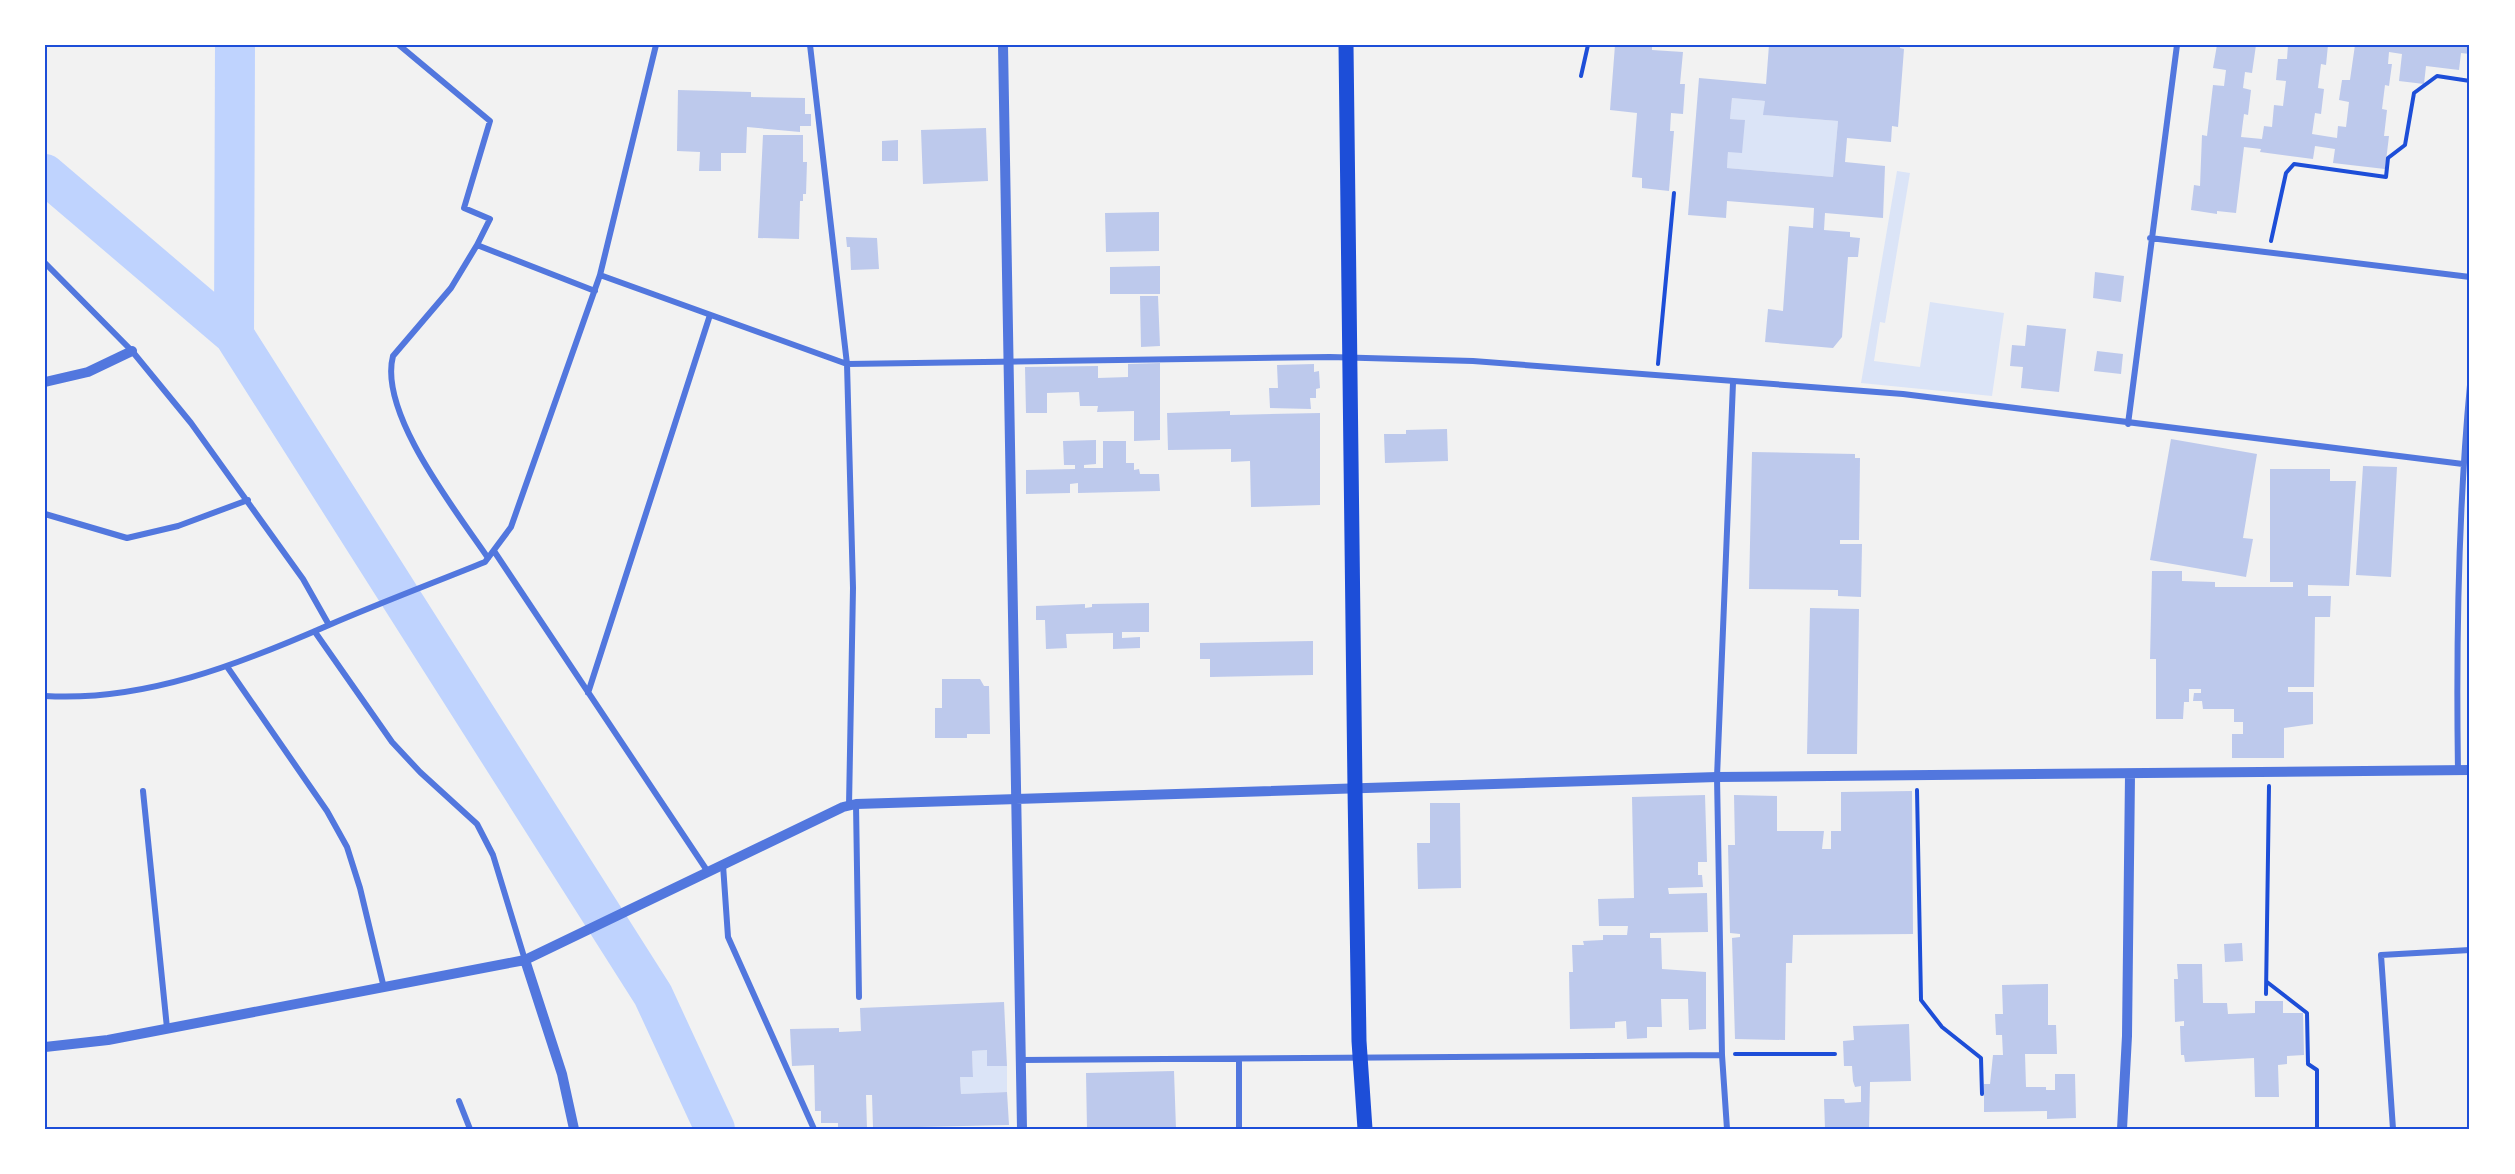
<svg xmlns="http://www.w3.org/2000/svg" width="2515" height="1174" viewBox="0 0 2515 1174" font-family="Mulish,sans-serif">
<rect width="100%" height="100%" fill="#f2f2f2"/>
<path fill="#dbe4f7" d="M1732 98 1765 101 1764 115 1838 121 1833 177 1727 168 1728 152 1744 120 1730 119Z
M1897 171 1910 173 1885 323 1880 322 1874 361 1920 367 1930 302 2004 313 1992 396 1861 383Z
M987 1050 988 1066H1007V1092L961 1094 960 1077H973L972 1051Z"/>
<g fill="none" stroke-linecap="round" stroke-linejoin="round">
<path stroke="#bfd3fe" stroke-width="40" d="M45 174 234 335 653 995 715 1129
M234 335 235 45"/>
</g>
<path fill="#bdc9ec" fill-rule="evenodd" d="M1615 45H1652V50L1683 52 1680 84H1685L1683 114 1671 113 1670 131H1674L1669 191 1642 188V178L1632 177 1637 113 1610 110Z
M1769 45H1900V48L1904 49 1898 127 1892 126 1891 142 1847 138 1845 162 1885 166 1883 218 1825 213 1824 230 1850 232V237L1860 238 1858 257H1848L1842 337 1833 348 1765 342 1768 309 1783 311 1789 226 1813 228 1814 208 1727 201 1726 218 1688 215 1699 78 1766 84ZM1732 98 1765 101 1763 115 1838 121 1833 177 1727 168 1728 152 1742 153 1745 120 1730 119Z
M2217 45H2256L2252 73 2245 72 2243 88 2251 90 2248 115 2244 114 2241 137 2262 139 2264 126 2272 127 2274 105 2283 106 2286 81 2276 80 2278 59H2287L2288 45H2328L2326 65 2321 64 2318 88 2324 89 2321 114 2315 113 2312 134 2337 138 2338 126 2346 127 2349 102 2339 100 2342 80H2350L2355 45H2462L2470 47V54L2461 53 2459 70 2426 66 2424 84 2399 81 2402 54 2389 52 2388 64H2392L2389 86 2385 85 2382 109 2387 110 2384 136H2389L2385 169 2333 163 2335 149 2315 146 2313 159 2260 152 2261 149 2244 147 2236 213 2217 211V214L2191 210 2194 185 2200 186 2202 135 2207 136 2213 85 2224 86 2226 70 2213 68Z
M678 90 751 92V97L805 98V114H811V126H800V132L747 127 746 153H721V171H699L700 152 677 151Z
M986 128 988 181 923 184 921 130Z
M763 135H803V162H807L806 194H803V201H800L799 239 758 238Z
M898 140V161H882V141Z
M1159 212V251L1106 252 1105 213Z
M846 237 877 238 879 269 851 270 850 247H847Z
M1160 266V294H1110V267Z
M2095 272 2124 276 2121 302 2093 298Z
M1140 296H1158L1160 346 1141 347Z
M2027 325 2066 329 2059 392 2021 388 2023 367 2010 366 2012 345 2025 346Z
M2097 351 2123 354 2121 374 2094 371Z
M1160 363V440L1134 441V411L1097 412 1098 406H1080L1079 392 1047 393V413H1026L1025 367 1098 366V378L1128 377V364Z
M1314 364V372L1319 371 1320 388 1316 389V398H1310L1311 409 1270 408 1269 388H1278L1277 365Z
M1230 411V415L1320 413V505L1251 507 1250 461 1231 462V449L1168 450 1167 413Z
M1447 429 1448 461 1385 463 1384 434H1406V430Z
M2171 439 2257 454 2243 538 2253 539 2246 577 2150 560Z
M1096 440V464L1084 465V468H1103V441H1126V463H1134V470L1139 469 1140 474H1159L1160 491 1078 493V483L1070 484V493L1026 494V470L1075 469V465H1064L1063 441Z
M1752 452 1855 454V458H1860L1859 540H1840V544H1862L1861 597 1838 596V590L1749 589Z
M2363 466 2397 467 2391 577 2356 575Z
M2270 469H2330V481H2356L2349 586 2308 585V596H2331L2330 617H2315L2314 687H2288V692H2313V724L2284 728V758H2232V734H2243V722H2234V709H2203L2202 701H2193L2194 693H2201V689H2189V702H2184L2183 719H2156V659H2150L2152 571H2182V581L2215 582V587H2293V582H2270Z
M1149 603V632H1122V638L1140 637V648L1113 649V633L1066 634 1067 648 1046 649 1045 620H1036V606L1085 604V608L1092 607V604Z
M1810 608 1859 609 1857 754H1807Z
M1313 641V675L1210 677V659H1200V643Z
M942 679H980L984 686H989L990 734H967V738H935V708H942Z
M1912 791 1913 934 1793 935 1792 963H1786L1785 1040 1735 1039 1732 938 1740 937V934L1730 933 1728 845H1735L1734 795 1777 796V831H1824L1822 849H1831V831H1841V792Z
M1705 795 1707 862H1698V875H1702L1703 887 1668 888 1669 894 1707 893 1708 932 1650 933V938H1661L1662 969 1706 972V1029L1689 1030 1688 999H1661L1662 1027H1647V1038L1627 1039 1626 1021 1615 1022V1028L1570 1029 1569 972H1573L1572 945H1584L1583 941 1603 940V935H1627L1628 926H1599L1598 899 1634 898 1632 797Z
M1430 803H1460L1461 888 1418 889 1417 843H1430Z
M2242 943 2243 961 2225 962 2224 944Z
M2177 964H2202L2203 1003H2227L2228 1014 2255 1013V1001H2283V1013H2303L2304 1055 2287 1056V1064L2278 1065 2279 1097H2255L2254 1058 2185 1062 2184 1055H2181L2180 1026H2184V1021L2175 1022 2174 979H2178Z
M2048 984V1025H2056L2057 1054H2025L2026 1087H2046V1090H2055V1074H2075L2076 1118 2047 1119V1111L1984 1112V1084H1990L1993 1055H2003L2002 1035H1996L1995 1014H2003L2002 985Z
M1004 1002 1007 1066H987V1050L972 1051 973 1077H960L961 1094 1007 1092 1009 1125 873 1128 872 1095H866L867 1129H838V1123H821V1111H815L814 1065 792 1066 790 1029 839 1028V1032L861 1031 860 1008Z
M1909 1024 1911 1081 1870 1082 1869 1129H1825L1824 1099H1844L1845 1103 1861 1102V1086L1855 1087 1853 1081 1852 1066H1844L1843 1041 1854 1040 1853 1026Z
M1174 1071 1176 1129H1087L1086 1073Z"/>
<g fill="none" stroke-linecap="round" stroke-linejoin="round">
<path stroke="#1d4ed8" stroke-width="4" d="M1581 76 1588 45
M2271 241 2286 173 2294 164 2386 177 2388 158 2405 145 2414 93 2437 76 2470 81
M1658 364 1674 193
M1917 790 1921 1000 1942 1027 1981 1058 1982 1094
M2267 982 2307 1013 2308 1064 2317 1070V1129
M2266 994 2269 786
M1735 1054H1835"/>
<path stroke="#5277de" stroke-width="6" d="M399 45 490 121 464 208 490 219 477 245 595 291
M810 45 847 364 853 588 849 806
M2150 238 2470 277
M477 245 451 288 393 356C378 413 457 512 488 558
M45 263 132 351 191 423 303 579 329 625
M600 275 847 364 1330 357 1473 361 1903 394 2463 464
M2128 424 2177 45
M45 514 127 538 178 526 248 500
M494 551 708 872
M315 632 392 742 420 772 477 824 493 855 525 960
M228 668 327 811 347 847 360 888 384 988
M588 693 710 315
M45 696C144 702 240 664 329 625 380 603 433 583 485 562L511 527 600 275 656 45
M2458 771C2456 641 2458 513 2470 385
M143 791 167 1028
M856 804 859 997
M723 865 728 937 814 1129
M1021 1060 1722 1055
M1239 1060V1129
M459 1101 470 1129
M1727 1129 1722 1055 1717 777 1733 383
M2393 1129 2381 955 2470 950"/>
<path stroke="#5277de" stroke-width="10" d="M1003 45 1022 1129
M45 382 88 372 132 351
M525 960 562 1074 574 1129
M45 1047 108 1040 525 960 843 807 856 804 1717 777 2470 770
M2122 1129 2127 1036 2130 775"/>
<path stroke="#1d4ed8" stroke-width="15" d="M1346 45 1355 789 1359 1041 1365 1129"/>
</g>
<rect width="2515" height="1174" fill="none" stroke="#ffffff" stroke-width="93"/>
<rect x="46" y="46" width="2422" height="1082" fill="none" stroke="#1d4ed8" stroke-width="2"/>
</svg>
